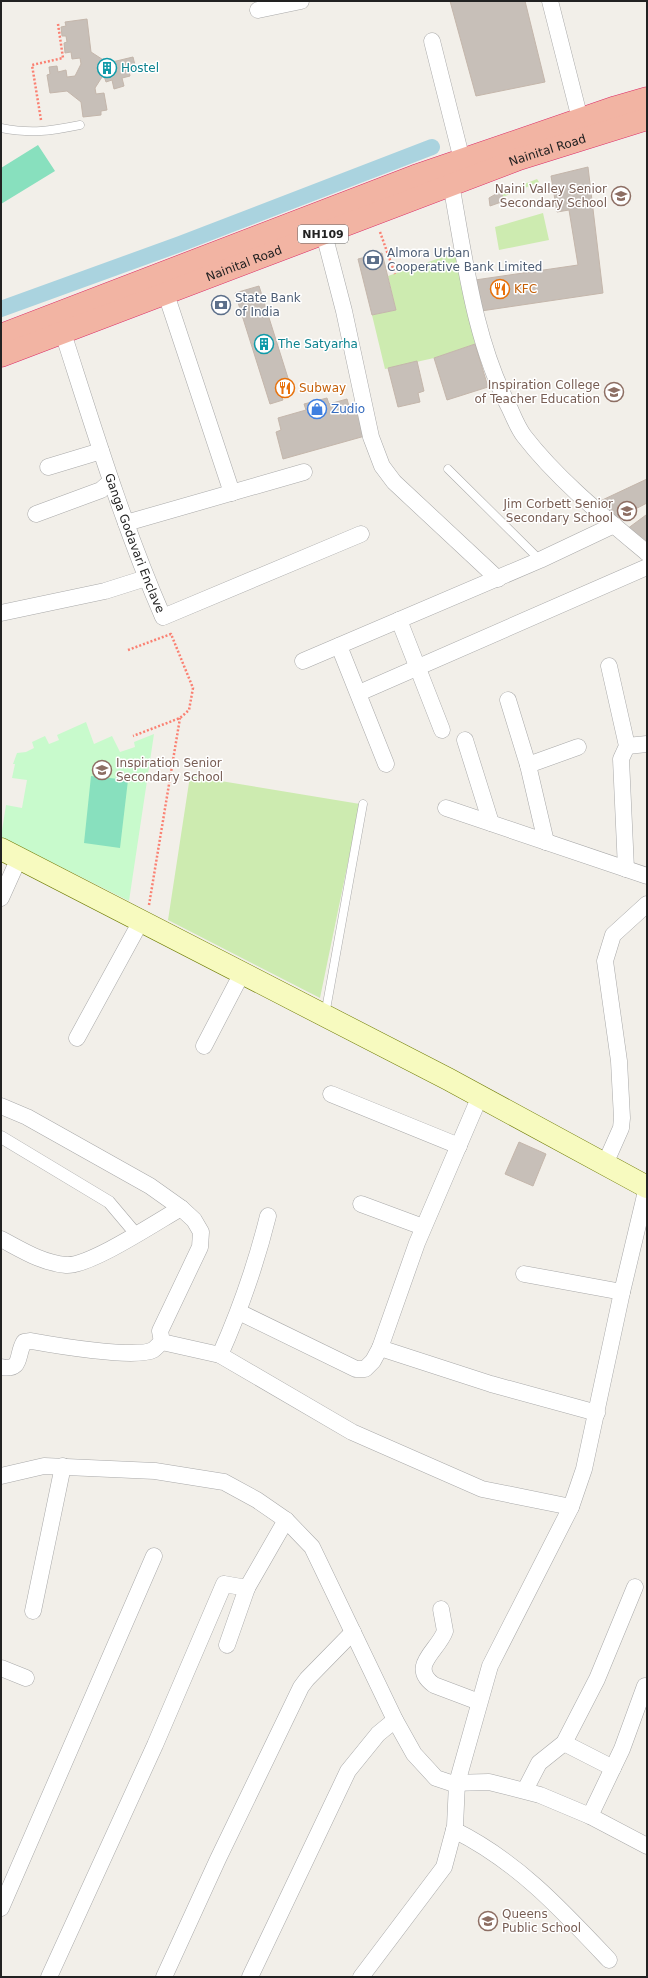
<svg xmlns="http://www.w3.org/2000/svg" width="648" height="1978" viewBox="0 0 648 1978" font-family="'DejaVu Sans',sans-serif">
<rect width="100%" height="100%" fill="#f2efe9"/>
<path fill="#cdebb0" d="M537 179 539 182 503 197 502 193Z
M543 213 549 240 499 250 495 227Z
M460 251 475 344 434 358 385 369 372 315 396 310 388 276Z
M190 776 360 804 320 998 168 920Z"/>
<path fill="#c8facc" d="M86 722 94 744 112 736 120 752 135 747 134 742 154 734 129 901 1 837 6 805 22 808 27 780 12 778 15 764H13L17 753 26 752 34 748 32 742 45 736 49 744 59 740 57 735Z"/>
<path fill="#88e0be" d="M38 145 55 171 1 204V168Z
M91 776 128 780 120 848 84 843Z"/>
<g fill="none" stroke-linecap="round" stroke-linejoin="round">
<path stroke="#aad3df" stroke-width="16" d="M1 309 180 244 432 147"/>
</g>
<path fill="#c7bfb8" stroke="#c4b6ab" d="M450 1H525L545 82 476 96Z
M87 19 91 52 108 63 133 57 136 69 129 71 130 76 122 78 124 86 114 89 112 80 106 82 104 76 102 77 95 88 96 94 104 93 107 110 101 111V115L83 117 81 102 67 91 50 93 47 75 50 74 49 67 57 66 58 72 66 70 67 77 75 76 81 64 80 58 72 59 71 52 65 53 64 43 67 42 66 36H62L61 27 66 26 65 22Z
M588 167 603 293 481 311 475 280 578 265 569 210 557 212 551 176Z
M501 191 504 201 490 206 489 198Z
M382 253 396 310 372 315 358 259Z
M259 286 293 394 282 397 283 400 270 404 235 293Z
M475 344 488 387 447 400 434 358Z
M417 361 424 391 418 393 420 402 398 407 388 368Z
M327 398 329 404 347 399 350 410 358 408 365 436 283 459 276 432 281 430 278 418 306 410 304 404Z
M647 479V503L616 519 598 502Z
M646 515 647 516V546L627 529Z
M519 1142 546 1154 533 1186 505 1174Z"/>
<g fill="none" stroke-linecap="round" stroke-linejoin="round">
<g stroke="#a9a9a9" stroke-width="9">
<path id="service" d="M1 128C32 134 50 131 80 125
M448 469 540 560
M325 1015 363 804"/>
</g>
<g stroke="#a9a9a9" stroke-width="13">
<path id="pedestrian" d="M1 1137 109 1202 136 1234"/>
</g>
<g stroke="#a9a9a9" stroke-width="17">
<g id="minor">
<path d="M550 1 580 119"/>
<path d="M258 10 301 1"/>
<path d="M432 41 462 160"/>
<path d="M451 184C465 260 474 340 510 409 514 418 518 428 524 436 558 480 604 517 647 553"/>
<path d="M324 234 344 311 371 437 382 466 394 482 498 579"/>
<path d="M166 294 232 493"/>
<path id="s1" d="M63 333C94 429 123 525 163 617L361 534"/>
<path d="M48 467 101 451"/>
<path d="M36 514 101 490 111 481"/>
<path d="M126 523 304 472"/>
<path d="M1 613 105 591 146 578"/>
<path d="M399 620 442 730"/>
<path d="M339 646 386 764"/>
<path d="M303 661 540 560 614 525"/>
<path d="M609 666 627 746 621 759 626 869"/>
<path d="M359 693 647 567"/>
<path d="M508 700 528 765 546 842"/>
<path d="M465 740 491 823"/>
<path d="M627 746 647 744"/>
<path d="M528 765 578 747"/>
<path d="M446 808 647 876"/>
<path d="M1 898 19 858"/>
<path d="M77 1038 141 921"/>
<path d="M204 1046 242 973"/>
<path d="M331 1094 459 1146"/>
<path d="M1 1106 27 1117 150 1186 181 1208 194 1220 201 1232 200 1247 160 1331 162 1342 220 1355 352 1432 482 1489 571 1507"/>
<path d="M605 1164 621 1128 622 1118 619 1061 605 961 613 935 647 904"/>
<path d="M361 1204 423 1227"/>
<path d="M1 1239C22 1250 42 1263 66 1265 89 1267 158 1221 181 1208"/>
<path d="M524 1274 622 1292"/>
<path d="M239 1312 356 1369H365L373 1361 380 1348 417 1243 480 1096"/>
<path d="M380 1348 491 1384 597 1413"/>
<path d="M220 1355C240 1310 256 1264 268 1216"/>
<path d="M1 1367C23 1371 16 1355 24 1342L31 1341C53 1345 135 1359 153 1350 156 1348 159 1344 162 1342"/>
<path d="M1 1476 44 1466 155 1471 224 1482 257 1500 286 1520 312 1547 395 1720 414 1754 436 1778 451 1783 489 1782 540 1795 590 1816 647 1846"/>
<path d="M441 1609 445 1631C438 1651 408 1666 434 1685L479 1702"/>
<path d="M33 1611 63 1466"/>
<path d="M227 1645 247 1588"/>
<path d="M1 1668 26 1678"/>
<path d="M564 1743 613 1768"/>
<path d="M525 1790 539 1763 564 1743 597 1679 635 1587"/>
<path d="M590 1816 622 1749 645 1686"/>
<path d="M454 1830C517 1861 562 1910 609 1960"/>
<path d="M1 1908 154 1556"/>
<path d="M49 1977 155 1745 224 1584 247 1588 286 1520"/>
<path d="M164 1977 218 1859 301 1687 307 1679 353 1632"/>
<path d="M250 1977 348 1771 378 1734 395 1720"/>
<path d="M361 1977 444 1867 455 1826 457 1783 490 1666 571 1507 584 1469 622 1292 647 1187"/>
</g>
</g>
<g stroke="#707d05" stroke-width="23">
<path id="secondary" d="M1 849 448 1079 647 1187"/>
</g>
<g stroke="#dc2a67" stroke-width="23">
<g id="trunk">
<path d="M1 335 415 176 616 107 647 98"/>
<path id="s2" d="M1 356 519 159 647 119"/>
</g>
</g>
<path stroke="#fa8072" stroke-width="2.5" stroke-dasharray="2 2" stroke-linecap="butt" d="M41 120 32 65 63 58 58 24
M380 232 395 274
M128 650 171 634 193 688 189 710 180 718 133 736
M149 905 180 718"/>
<use href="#service" stroke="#fff" stroke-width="8"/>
<use href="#pedestrian" stroke="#fff" stroke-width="12"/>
<use href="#minor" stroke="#fff" stroke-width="16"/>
<use href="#secondary" stroke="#f7fabf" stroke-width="22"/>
<use href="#trunk" stroke="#f2b4a3" stroke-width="22"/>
</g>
<defs>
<g id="building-ring" transform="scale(1)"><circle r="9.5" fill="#fff" stroke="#0f9aa8" stroke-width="1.5"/><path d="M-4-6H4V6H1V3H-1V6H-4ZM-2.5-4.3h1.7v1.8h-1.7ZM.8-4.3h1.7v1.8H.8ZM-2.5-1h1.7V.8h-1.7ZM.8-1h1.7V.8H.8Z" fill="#0f9aa8"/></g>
<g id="school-ring" transform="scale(1)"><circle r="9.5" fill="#fff" stroke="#8d6e63" stroke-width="1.5"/><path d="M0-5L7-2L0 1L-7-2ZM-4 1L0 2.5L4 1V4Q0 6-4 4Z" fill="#8d6e63"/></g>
<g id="bank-ring" transform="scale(1)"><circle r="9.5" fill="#fff" stroke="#5c6f8a" stroke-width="1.5"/><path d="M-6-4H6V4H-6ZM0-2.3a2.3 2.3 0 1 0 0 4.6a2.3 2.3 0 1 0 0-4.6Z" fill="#5c6f8a"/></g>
<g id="restaurant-ring" transform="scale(1)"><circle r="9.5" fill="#fff" stroke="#e8710a" stroke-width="1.5"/><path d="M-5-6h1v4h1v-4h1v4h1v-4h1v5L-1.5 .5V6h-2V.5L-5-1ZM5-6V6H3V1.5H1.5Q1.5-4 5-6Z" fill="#e8710a"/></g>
<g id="university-ring" transform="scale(1)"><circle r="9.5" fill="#fff" stroke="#8d6e63" stroke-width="1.5"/><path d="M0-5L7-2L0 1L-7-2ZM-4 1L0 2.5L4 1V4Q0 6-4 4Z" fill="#8d6e63"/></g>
<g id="shop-ring" transform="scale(1)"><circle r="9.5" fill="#fff" stroke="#3f7fe0" stroke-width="1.5"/><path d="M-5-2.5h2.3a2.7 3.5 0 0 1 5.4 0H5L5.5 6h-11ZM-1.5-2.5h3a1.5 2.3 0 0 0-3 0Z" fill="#3f7fe0"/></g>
</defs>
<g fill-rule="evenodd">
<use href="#building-ring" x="107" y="68"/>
<use href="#school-ring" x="621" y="196"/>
<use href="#bank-ring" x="373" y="260"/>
<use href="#restaurant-ring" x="500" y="289"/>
<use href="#bank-ring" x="221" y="305"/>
<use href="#building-ring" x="264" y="344"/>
<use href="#restaurant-ring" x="285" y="388"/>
<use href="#university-ring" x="614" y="392"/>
<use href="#shop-ring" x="317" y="409"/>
<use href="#school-ring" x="627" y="511"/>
<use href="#school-ring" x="102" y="770"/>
<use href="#school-ring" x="488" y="1921"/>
</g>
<g text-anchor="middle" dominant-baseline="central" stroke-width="3" stroke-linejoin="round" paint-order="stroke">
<rect fill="#fff" stroke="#646464" stroke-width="1" x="298" y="225" width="50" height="18" rx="3"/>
<g font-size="11" font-weight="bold" fill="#222">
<text x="323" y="234">NH109</text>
</g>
<g font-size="12" fill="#0d838f" stroke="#fff" text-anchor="start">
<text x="121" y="68">Hostel</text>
<text x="278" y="344">The Satyarha</text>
</g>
<g font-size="12" fill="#222" stroke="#fff">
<text stroke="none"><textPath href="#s2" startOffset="584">Nainital Road</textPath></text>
<text stroke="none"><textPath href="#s2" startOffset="260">Nainital Road</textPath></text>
<text stroke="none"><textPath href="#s1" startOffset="222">Ganga Godavari Enclave</textPath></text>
</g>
<g font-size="12" fill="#785e54" stroke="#fff" text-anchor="end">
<text x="607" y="189">Naini Valley Senior<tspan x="607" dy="14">Secondary School</tspan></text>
<text x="600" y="385">Inspiration College<tspan x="600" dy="14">of Teacher Education</tspan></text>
<text x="613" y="504">Jim Corbett Senior<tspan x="613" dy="14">Secondary School</tspan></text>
<text x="116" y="763" text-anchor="start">Inspiration Senior<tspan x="116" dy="14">Secondary School</tspan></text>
<text x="502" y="1914" text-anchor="start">Queens<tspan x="502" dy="14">Public School</tspan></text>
</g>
<g font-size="12" fill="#4e5e75" stroke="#fff" text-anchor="start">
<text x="387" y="253">Almora Urban<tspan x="387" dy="14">Cooperative Bank Limited</tspan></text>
<text x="235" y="298">State Bank<tspan x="235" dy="14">of India</tspan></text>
</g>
<g font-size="12" fill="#c56008" stroke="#fff" text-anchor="start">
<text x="514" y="289">KFC</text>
<text x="299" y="388">Subway</text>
</g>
<g font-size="12" fill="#366cbe" stroke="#fff" text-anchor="start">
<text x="331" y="409">Zudio</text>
</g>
</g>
<rect width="648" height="1978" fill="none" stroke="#222222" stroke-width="4"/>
</svg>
